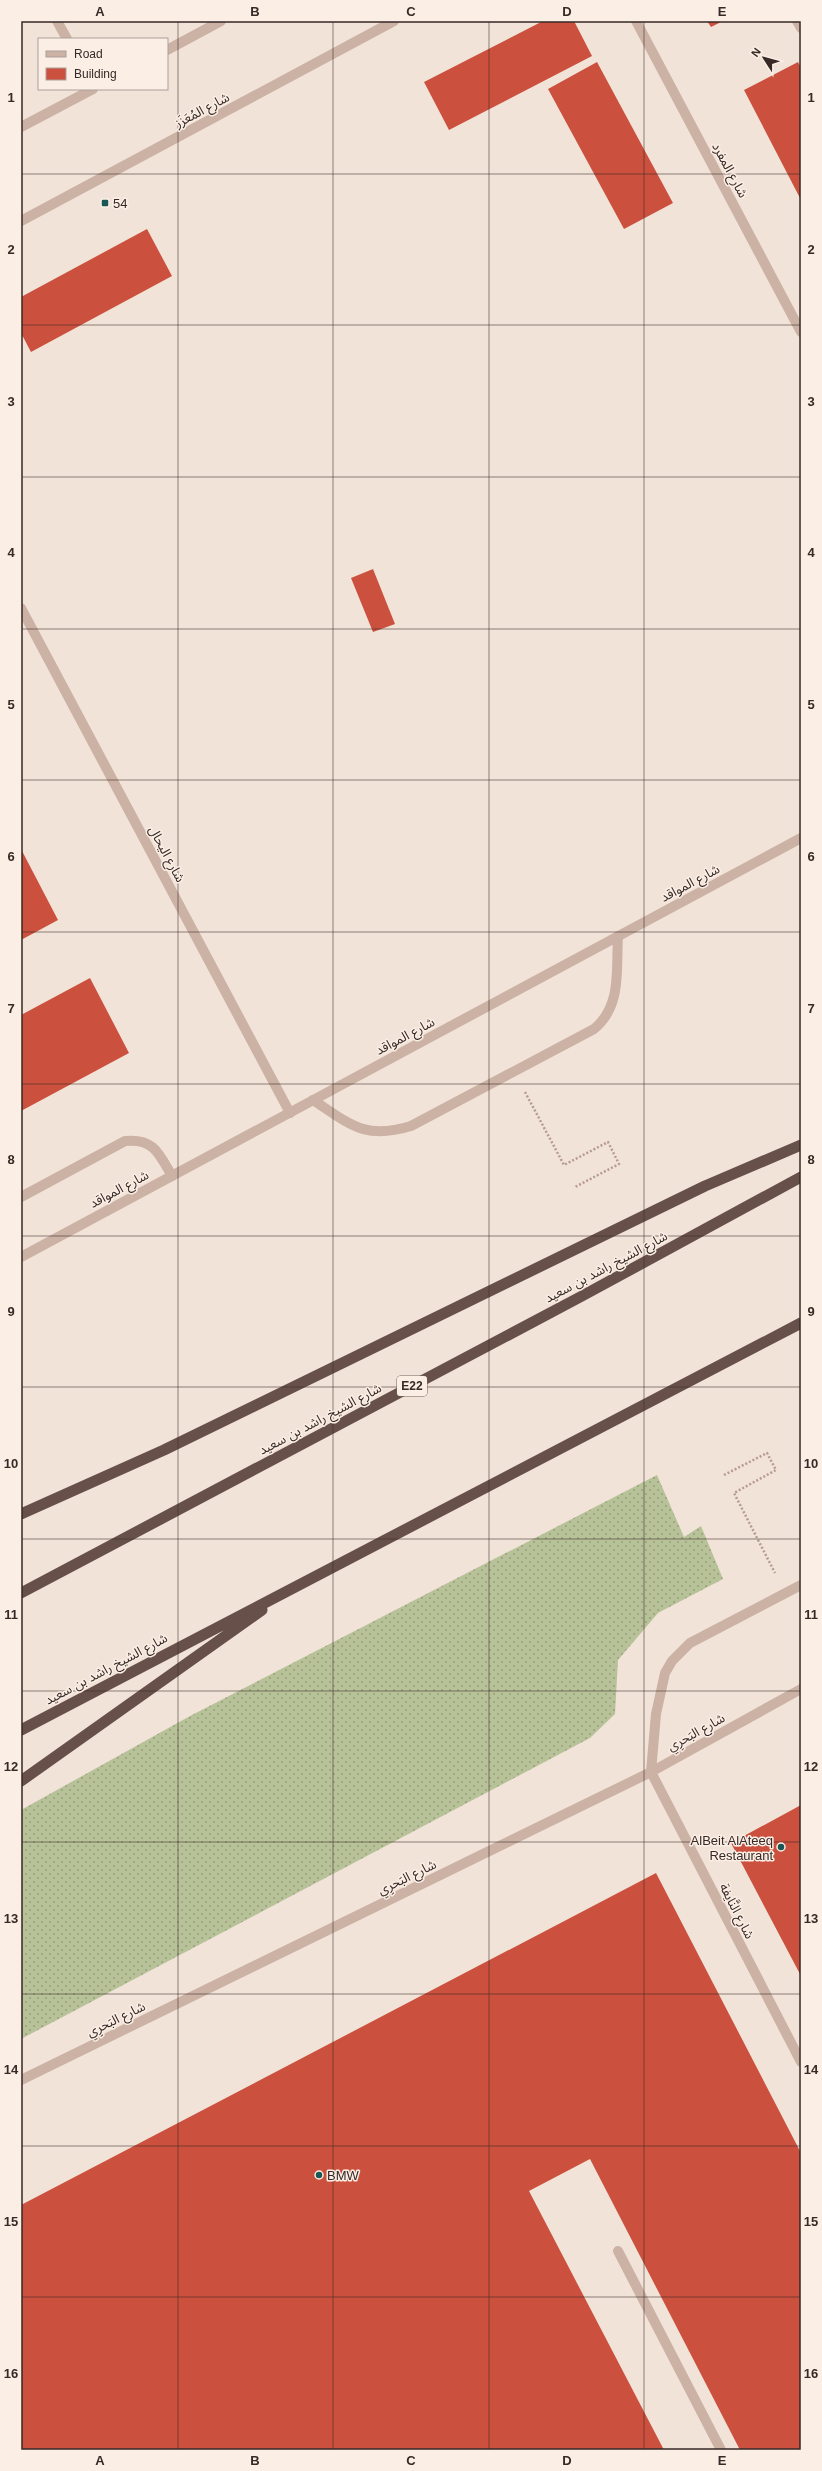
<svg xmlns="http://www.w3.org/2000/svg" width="822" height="2471" viewBox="0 0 822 2471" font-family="Arial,'Noto Sans Arabic',sans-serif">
<defs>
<pattern id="grass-dots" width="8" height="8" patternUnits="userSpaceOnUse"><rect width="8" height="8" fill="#b8c298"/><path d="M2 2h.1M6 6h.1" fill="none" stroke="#969e7c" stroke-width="1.8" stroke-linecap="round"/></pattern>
</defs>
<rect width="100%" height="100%" fill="#f2e3d9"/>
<path fill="url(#grass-dots)" d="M657 1475 684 1537 701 1526 723 1579 658 1613 618 1660 615 1714 590 1738 21 2039V1810L190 1716Z"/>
<path fill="#cb513e" d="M543 21H574L592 56 449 130 424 82Z
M707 21H723L711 27Z
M597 62 673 203 624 229 548 89Z
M798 62 801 68V200L744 90Z
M147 229 172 276 31 352 21 333V297Z
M373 569 395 624 373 632 351 578Z
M21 849 58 920 21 940Z
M90 978 129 1053 21 1111V1015Z
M801 1805V1976L731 1843Z
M656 1873 801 2153V2450H740L590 2159 529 2191 664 2450H21V2205Z"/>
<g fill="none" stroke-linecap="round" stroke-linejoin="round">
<path stroke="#b69b8e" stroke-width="2.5" stroke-dasharray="2 2" stroke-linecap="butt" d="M525 1092 564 1165 608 1142 619 1164 575 1187
M724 1475 767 1453 776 1470 734 1493 775 1573"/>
<path stroke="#cbb2a4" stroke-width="10" d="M57 21 67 39
M636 21 801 332
M797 21 801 28
M167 50 221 21
M21 127 93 89
M21 221 394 21
M21 608 290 1113
M313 1100C351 1125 365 1140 411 1126L594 1029C622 1006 616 970 618 936
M21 1197 125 1141C154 1138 159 1154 172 1176
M801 1585 690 1643 672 1661 665 1673 656 1714 651 1772 801 2062
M618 2251 721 2450"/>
<path stroke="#cbb2a4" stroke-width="10" d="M21 1257 801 838
M21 2080 651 1772 801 1689"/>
<path stroke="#68504a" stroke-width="11" d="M21 1514 164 1450 705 1186 801 1145
M21 1593 582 1296 801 1177
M21 1730 801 1323
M21 1781 262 1610"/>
</g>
<path fill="none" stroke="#362926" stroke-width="1" stroke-opacity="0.55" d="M178 21V2450M333 21V2450M489 21V2450M644 21V2450M21 174H801M21 325H801M21 477H801M21 629H801M21 780H801M21 932H801M21 1084H801M21 1236H801M21 1387H801M21 1539H801M21 1691H801M21 1842H801M21 1994H801M21 2146H801M21 2297H801"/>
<g fill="#1a5856" stroke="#faeee5" stroke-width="1.5">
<rect x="101" y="199" width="8" height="8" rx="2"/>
<circle cx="781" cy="1847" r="4"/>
<circle cx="319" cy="2175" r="4"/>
</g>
<g text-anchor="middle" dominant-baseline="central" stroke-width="3" stroke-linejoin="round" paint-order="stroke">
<rect fill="#faeee5" stroke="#71645f" stroke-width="1" x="397" y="1376" width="30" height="20" rx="3"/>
<g font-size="12" font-weight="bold" fill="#362926">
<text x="412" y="1386">E22</text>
</g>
<g font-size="13" fill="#362926" stroke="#faeee5">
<text transform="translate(202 110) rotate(-28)">شارع المُعَزَز</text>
<text transform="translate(730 170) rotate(62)">شارع المفرد</text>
<text transform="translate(167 854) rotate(62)">شارع اليحال</text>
<text transform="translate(690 883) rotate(-28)">شارع المواقد</text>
<text transform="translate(405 1036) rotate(-28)">شارع المواقد</text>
<text transform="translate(119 1189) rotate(-28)">شارع المواقد</text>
<text transform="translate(606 1267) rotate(-28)">شارع الشيخ راشد بن سعيد</text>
<text transform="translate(320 1419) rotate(-28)">شارع الشيخ راشد بن سعيد</text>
<text transform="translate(106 1669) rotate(-28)">شارع الشيخ راشد بن سعيد</text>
<text transform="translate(696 1732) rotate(-29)">شارع البَحرِي</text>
<text transform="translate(407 1877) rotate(-26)">شارع البَحرِي</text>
<text transform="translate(737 1911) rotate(63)">شارع النَّايفة</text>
<text transform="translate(116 2019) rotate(-26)">شارع البَحرِي</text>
</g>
<g font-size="13" fill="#362926" stroke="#faeee5" text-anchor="start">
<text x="113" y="203">54</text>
<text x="773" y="1840" text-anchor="end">AlBeit AlAteeq<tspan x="773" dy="15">Restaurant</tspan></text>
<text x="327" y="2175">BMW</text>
</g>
</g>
<rect width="822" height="2471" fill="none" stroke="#faeee5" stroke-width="44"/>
<rect x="38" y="38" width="130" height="52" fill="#faeee5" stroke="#ac9f99"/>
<rect x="46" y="51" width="20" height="6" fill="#cbb2a4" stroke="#ac9f99"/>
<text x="74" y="58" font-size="12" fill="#362926">Road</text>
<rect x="46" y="68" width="20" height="12" fill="#cb513e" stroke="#ac9f99"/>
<text x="74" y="78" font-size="12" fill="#362926">Building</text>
<g transform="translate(764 58) rotate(306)" stroke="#faeee5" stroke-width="3" paint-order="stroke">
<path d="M0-3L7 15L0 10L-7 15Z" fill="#362926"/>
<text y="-6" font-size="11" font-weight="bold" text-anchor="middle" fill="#362926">N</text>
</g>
<rect x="22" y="22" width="778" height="2427" fill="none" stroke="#362926" stroke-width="1.5"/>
<g font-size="13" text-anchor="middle" font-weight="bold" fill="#362926">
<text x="100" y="16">A</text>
<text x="255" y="16">B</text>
<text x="411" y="16">C</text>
<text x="567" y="16">D</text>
<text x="722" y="16">E</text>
<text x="11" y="102">1</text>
<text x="811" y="102">1</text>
<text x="11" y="254">2</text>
<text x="811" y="254">2</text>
<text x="11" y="406">3</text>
<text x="811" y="406">3</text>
<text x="11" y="557">4</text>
<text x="811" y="557">4</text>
<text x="11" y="709">5</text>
<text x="811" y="709">5</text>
<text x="11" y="861">6</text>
<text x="811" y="861">6</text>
<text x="11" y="1013">7</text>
<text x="811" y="1013">7</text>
<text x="11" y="1164">8</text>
<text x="811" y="1164">8</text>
<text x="11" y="1316">9</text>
<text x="811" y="1316">9</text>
<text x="11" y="1468">10</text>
<text x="811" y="1468">10</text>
<text x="11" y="1619">11</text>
<text x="811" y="1619">11</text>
<text x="11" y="1771">12</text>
<text x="811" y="1771">12</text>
<text x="11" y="1923">13</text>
<text x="811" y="1923">13</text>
<text x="11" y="2074">14</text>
<text x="811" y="2074">14</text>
<text x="11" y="2226">15</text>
<text x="811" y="2226">15</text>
<text x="11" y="2378">16</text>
<text x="811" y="2378">16</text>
<text x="100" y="2465">A</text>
<text x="255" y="2465">B</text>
<text x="411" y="2465">C</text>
<text x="567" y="2465">D</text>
<text x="722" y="2465">E</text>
</g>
</svg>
